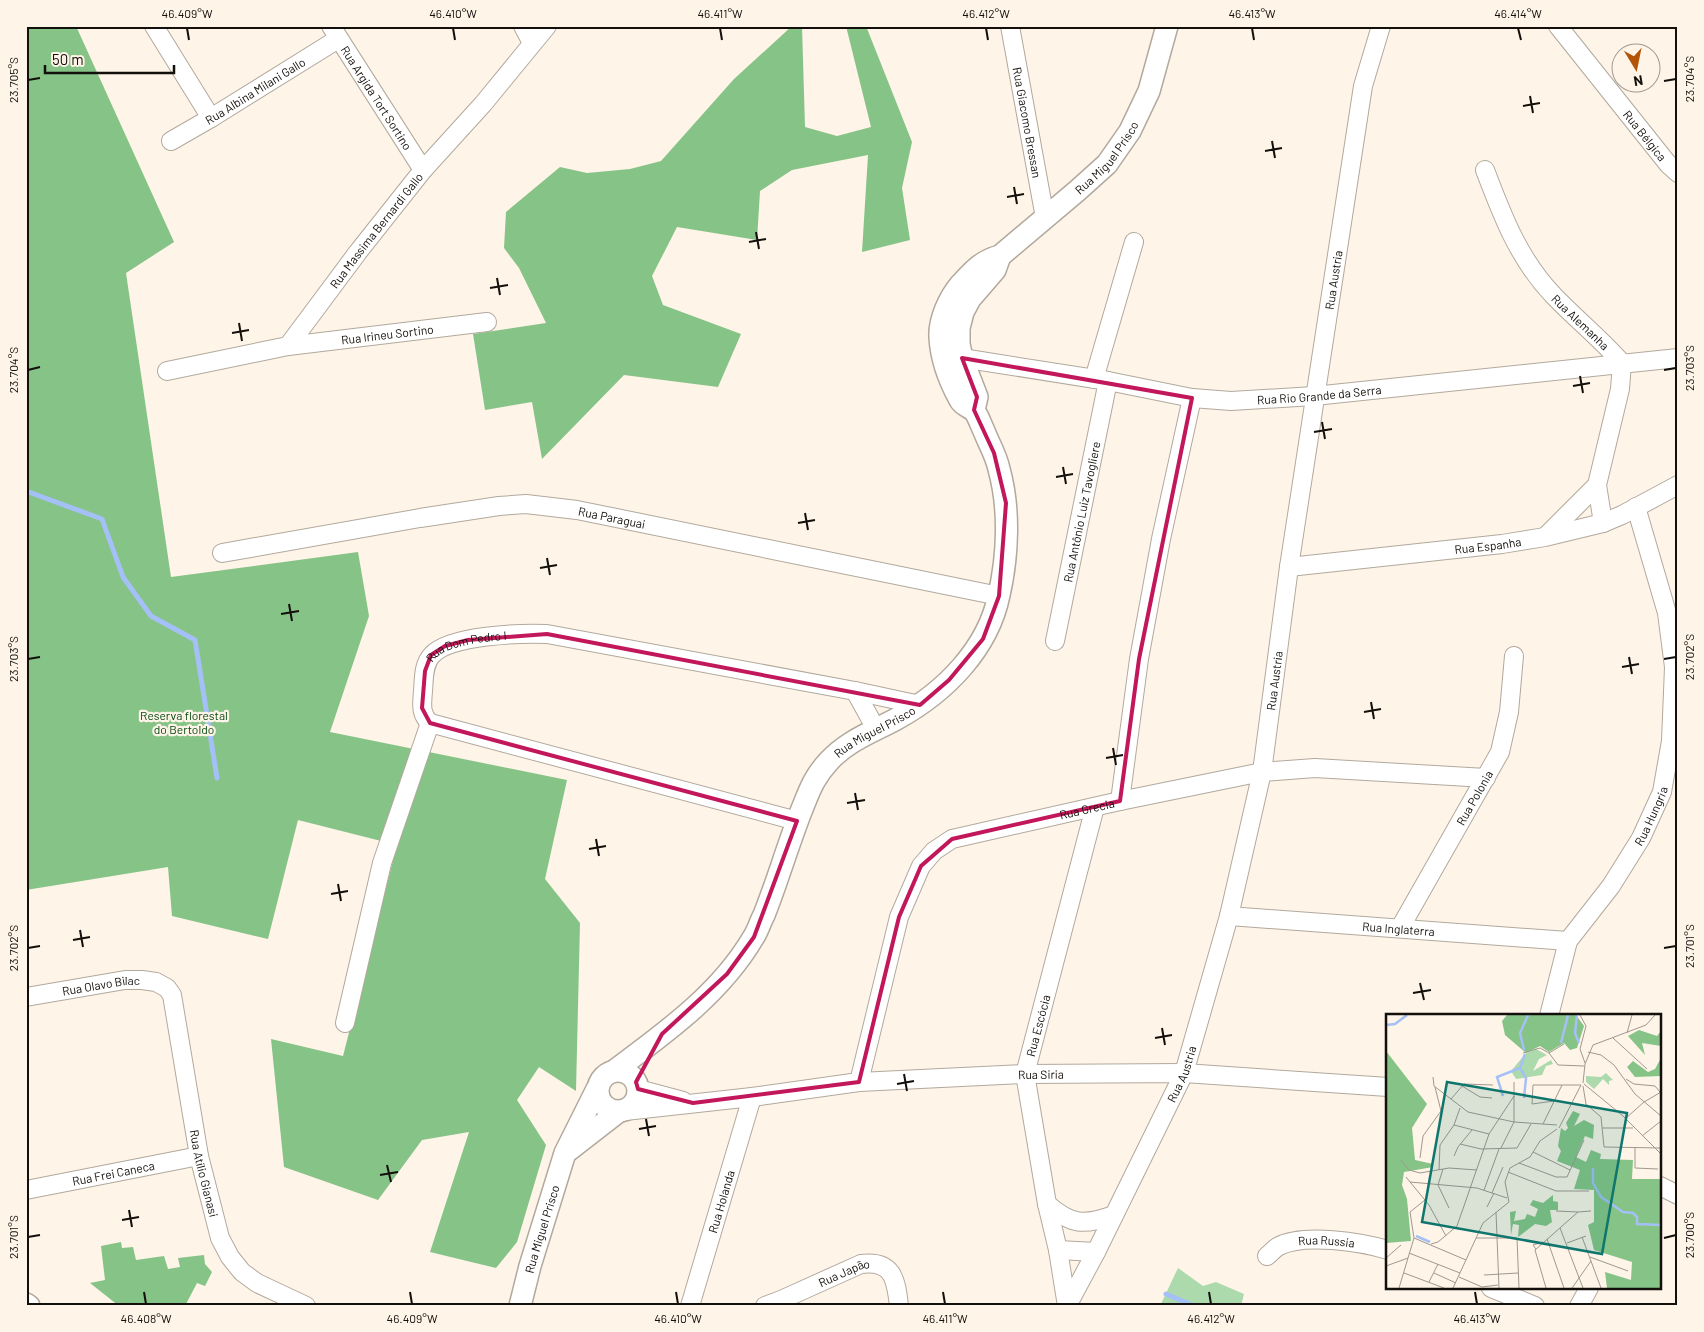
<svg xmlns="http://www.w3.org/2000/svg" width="1704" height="1332" viewBox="0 0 1704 1332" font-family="Barlow,sans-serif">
<rect width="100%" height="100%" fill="#fef4e8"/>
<path fill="#acdaac" d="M1178 1268 1203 1286 1216 1282 1244 1294 1241 1306H1160Z"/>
<path fill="#86c387" d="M26 26H76L174 242 126 273 171 577 358 552 369 616 330 732 567 780 545 879 580 923 576 1091 539 1067 517 1100 546 1145 517 1242 496 1268 430 1252 469 1132 422 1140 378 1200 284 1167 271 1039 343 1056 397 845 298 820 268 939 172 916 168 867 26 890Z
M792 26H802L805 127 837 136 871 127 846 26H866L912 142 902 188 910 240 862 252 868 155 792 170 760 191 757 240 677 227 652 276 663 305 741 334 718 387 624 375 542 459 532 402 485 410 473 334 546 323 519 268 504 248 506 212 560 167 587 173 630 169 661 161 734 79Z
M121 1242 122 1248 133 1247 136 1260 164 1256 168 1269 180 1267 178 1258 204 1255 205 1264 212 1272 205 1286 197 1283 185 1306H119L90 1283 105 1280 101 1246Z"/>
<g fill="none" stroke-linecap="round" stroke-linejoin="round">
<path stroke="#a4c0f6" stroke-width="5" d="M26 491 102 519 123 577 151 616 195 640 217 778
M1166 1294 1194 1306"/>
<g stroke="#b2a99d" stroke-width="20">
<g id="minor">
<path d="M154 26 211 118"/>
<path id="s1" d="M331 26 423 170"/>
<path d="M523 26 532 43"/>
<path id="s2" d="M1010 26 1045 218"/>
<path id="s3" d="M1558 26 1668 164 1678 173"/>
<path id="s4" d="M171 141 211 118 338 39"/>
<path id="s5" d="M1485 170C1502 215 1519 260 1554 296 1576 319 1601 339 1622 363L1620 389 1597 485 1603 523"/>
<path id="s6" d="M288 346 487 322"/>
<path id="s7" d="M962 358 1108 381 1192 398 1231 401 1314 396 1678 358"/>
<path id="s8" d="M167 371 288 346 358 252 423 170 483 104 547 26"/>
<path d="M1094 379 1134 242"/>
<path d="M1546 536 1597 485"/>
<path id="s9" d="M222 553 420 518 499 506 526 504 577 510 999 596"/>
<path id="s10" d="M1289 567 1502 544 1545 537 1603 523 1622 515 1678 485"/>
<path id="s11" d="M1055 641 1108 381"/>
<path d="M855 691 876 729"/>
<path d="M1120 801 1139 659 1161 539 1192 398"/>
<path id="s12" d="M797 821 430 723C420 714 422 704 423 691 424 680 423 664 432 655 450 635 521 633 547 634L855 691 920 705"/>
<path id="s13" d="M1229 916 1568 941"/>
<path id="s14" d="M1400 928 1500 752 1509 712 1514 656"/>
<path id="s15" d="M26 997 125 980H142L156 982 167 988 172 995 199 1156 220 1238 230 1257 242 1272 257 1283 306 1306"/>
<path id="s16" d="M1549 1016 1568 941 1611 886 1641 838 1662 792 1671 741 1674 667 1667 613 1636 507"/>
<path d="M345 1023 382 863 430 723"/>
<path id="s17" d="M859 1082 899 917 921 866 934 851 952 839 1120 801 1262 772 1315 768 1486 778"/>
<path d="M638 1089 683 1101"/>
<path id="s18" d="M625 1111 752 1097 859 1082 1025 1074 1184 1073 1388 1087"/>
<path d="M1660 1186 1678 1195"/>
<path id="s19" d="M26 1190 199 1156"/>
<path d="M1047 1204C1071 1225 1084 1226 1114 1215"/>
<path d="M1058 1250 1096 1252"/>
<path id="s20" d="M1267 1256C1271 1253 1275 1248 1279 1246 1304 1233 1361 1242 1388 1250"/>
<path d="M1491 1288 1535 1306"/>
<path id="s21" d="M690 1306 752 1097"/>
<path id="s22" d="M765 1306 781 1300 861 1264C893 1260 896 1279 899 1306"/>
<path id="s23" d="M1067 1306 1096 1252 1184 1073 1229 916 1262 772 1289 567 1363 86 1381 26"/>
<path id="s24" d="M1067 1306 1058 1250 1047 1204 1025 1074 1095 807"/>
<path d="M1579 1306 1589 1288"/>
</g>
</g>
<g stroke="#b2a99d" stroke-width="24">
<g id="tertiary">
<path d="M974 410 977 397 962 358 959 344V328L963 312 970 299 995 270 1000 256"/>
<circle cx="618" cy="1091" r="20"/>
<path id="s25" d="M614 1071C665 1033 720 994 753 938 758 931 760 922 764 915 778 880 788 844 802 809 810 789 814 777 829 761 848 740 875 731 898 718 945 692 988 649 999 595 1008 555 1010 509 999 469 996 455 989 444 984 431 981 425 979 418 975 412 971 407 963 406 960 400 950 382 941 358 940 337 939 320 949 298 960 285 973 271 981 261 1000 256L1077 191 1107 164 1130 131 1149 91 1167 26"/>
<path d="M569 1150 618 1112"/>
<path d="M26 1304 29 1306"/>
<path id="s26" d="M520 1306 530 1266 565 1153 597 1089"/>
</g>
</g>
<use href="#minor" stroke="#fff" stroke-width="18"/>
<use href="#tertiary" stroke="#fff" stroke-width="21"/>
</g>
<path fill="none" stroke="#c2185b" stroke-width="4" stroke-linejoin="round" d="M962 358 1192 398 1139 659 1120 801 952 839 921 866 899 917 859 1082 693 1103 638 1089 636 1082 662 1034 727 974 754 937 797 821 430 723 422 708 425 671 431 655 445 646 468 640 547 634 920 705 949 680 983 639 999 596 1006 503 994 453 974 410 977 397Z"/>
<path fill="none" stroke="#130f0b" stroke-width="2" d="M187 28 189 40M453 28 455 40M720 28 722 40M986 28 988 40M1252 28 1254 40M1518 28 1521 40M28 80 40 78M1664 81 1676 79M1530 96 1533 113M1523 106 1540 103M1272 141 1275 158M1265 151 1282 148M1014 187 1017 204M1007 197 1024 194M756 232 759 249M749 242 766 239M497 278 500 295M490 288 508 285M239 323 242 341M232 333 249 330M28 370 40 367M1664 370 1676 368M1580 376 1583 393M1573 386 1590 383M1322 422 1325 439M1314 432 1332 429M1063 467 1066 484M1056 477 1073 474M805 513 808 530M798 523 815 520M547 558 550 575M540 568 557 565M289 604 292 621M281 614 299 611M1629 657 1632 674M28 659 40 657M1664 659 1676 657M1622 667 1639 664M1371 702 1374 719M1364 712 1381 709M1113 748 1116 765M1106 758 1123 755M855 793 858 810M847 803 865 800M596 839 599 856M589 849 606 846M338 884 341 901M331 894 348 891M80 930 83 947M73 940 90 937M28 948 40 946M1664 948 1676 946M1420 983 1424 1000M1413 993 1431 990M1162 1028 1165 1045M1155 1038 1172 1035M904 1074 907 1091M897 1084 914 1081M646 1119 649 1136M639 1129 656 1126M387 1165 391 1182M380 1175 398 1172M129 1210 132 1227M122 1220 139 1217M28 1237 40 1235M1664 1238 1676 1235M144 1292 146 1304M410 1292 412 1304M676 1292 678 1304M943 1292 945 1304M1209 1292 1211 1304M1475 1292 1477 1304"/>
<g text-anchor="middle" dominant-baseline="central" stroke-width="4.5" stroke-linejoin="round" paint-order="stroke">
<g font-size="12" fill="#130f0b" stroke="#fef4e8">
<text stroke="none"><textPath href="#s4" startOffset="98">Rua Albina Milani Gallo</textPath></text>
<text stroke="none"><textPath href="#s1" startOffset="85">Rua Argida Tort Sortino</textPath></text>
<text stroke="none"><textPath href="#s2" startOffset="98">Rua Giacomo Bressan</textPath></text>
<text stroke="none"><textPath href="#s3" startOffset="140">Rua Bélgica</textPath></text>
<text stroke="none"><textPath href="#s25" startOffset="1161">Rua Miguel Prisco</textPath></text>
<text stroke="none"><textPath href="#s8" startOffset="269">Rua Massima Bernardi Gallo</textPath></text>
<text stroke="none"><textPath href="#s23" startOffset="1069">Rua Austria</textPath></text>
<text stroke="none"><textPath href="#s5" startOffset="182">Rua Alemanha</textPath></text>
<text stroke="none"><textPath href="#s6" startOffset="100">Rua Irineu Sortino</textPath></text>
<text stroke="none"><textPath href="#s7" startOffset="361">Rua Rio Grande da Serra</textPath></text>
<text stroke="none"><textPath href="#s11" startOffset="132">Rua Antônio Luiz Tavogliere</textPath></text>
<text stroke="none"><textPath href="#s9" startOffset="395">Rua Paraguai</textPath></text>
<text stroke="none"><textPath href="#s10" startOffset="200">Rua Espanha</textPath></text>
<text stroke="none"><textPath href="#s12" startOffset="488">Rua Dom Pedro I</textPath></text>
<text stroke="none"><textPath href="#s23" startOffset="664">Rua Austria</textPath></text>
<text stroke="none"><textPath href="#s25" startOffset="442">Rua Miguel Prisco</textPath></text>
<text stroke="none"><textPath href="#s14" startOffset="150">Rua Polonia</textPath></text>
<text stroke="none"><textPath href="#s17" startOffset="405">Rua Grecia</textPath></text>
<text stroke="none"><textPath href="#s16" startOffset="228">Rua Hungria</textPath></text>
<text stroke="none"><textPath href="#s13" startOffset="170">Rua Inglaterra</textPath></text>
<text stroke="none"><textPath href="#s15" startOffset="76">Rua Olavo Bilac</textPath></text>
<text stroke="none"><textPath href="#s24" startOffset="286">Rua Escócia</textPath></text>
<text stroke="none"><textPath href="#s23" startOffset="259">Rua Austria</textPath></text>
<text stroke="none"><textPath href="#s18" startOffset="418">Rua Siria</textPath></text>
<text stroke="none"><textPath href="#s19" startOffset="89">Rua Frei Caneca</textPath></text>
<text stroke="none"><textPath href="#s15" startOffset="334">Rua Atílio Gianasi</textPath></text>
<text stroke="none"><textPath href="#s21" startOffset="109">Rua Holanda</textPath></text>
<text stroke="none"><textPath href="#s26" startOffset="80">Rua Miguel Prisco</textPath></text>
<text stroke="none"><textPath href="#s20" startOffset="64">Rua Russia</textPath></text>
<text stroke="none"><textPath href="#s22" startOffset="86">Rua Japão</textPath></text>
</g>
<g font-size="12" fill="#054910" stroke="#fef4e8">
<text x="184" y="715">Reserva florestal<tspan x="184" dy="14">do Bertoldo</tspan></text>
</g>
</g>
<g transform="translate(1386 1014)">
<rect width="275" height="275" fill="#fef4e8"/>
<path d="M150 35 161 41 153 45 147 57 165 46 167 50 160 52 156 61 130 65 125 57 140 39ZM220 59 227 66 223 67V71L217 65 208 75 200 68V62L215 63Z" fill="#acdaac"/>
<path d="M121 1H190L198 12 191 34 184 36 178 29 163 38 154 32 140 39 119 21 116 7ZM253 16 271 22 275 17V32L256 29 259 41 242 22ZM0 37 41 90 26 114 29 146 47 150V153L18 158 16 171 21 185 25 227 0 229ZM275 44V62L249 63 241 53 247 47 262 58 269 55ZM187 97 194 100 188 112 198 106 208 111 207 125 199 122 190 143 200 148 205 136 215 140 214 145 247 146 246 165H275V274H221L219 258 245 266 246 248 208 236 202 211 208 208V176L188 175 194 156 171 147 175 137 172 132 175 114 179 117 182 114 180 109ZM167 181V187L172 188V196H164L166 208 160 212 149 210 132 223 133 211 127 210 125 221 124 198 130 197 128 207 139 205 141 200 149 203 152 195 144 191 147 186 157 189Z" fill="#86c387"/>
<path fill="none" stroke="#a4c0f6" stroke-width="2.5" d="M191 1 189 19 193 29M0 11 9 10 21 1M175 29 182 1M138 36 134 19 142 1M117 82 111 63 134 54M138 84 140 64 134 54 139 40M207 154V169L215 183 237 198 247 199 251 203V210L275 211M30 222 44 228"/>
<path fill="none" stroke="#a09890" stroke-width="1" d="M194 1 200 12 194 35 199 49M241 19 246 1M227 24 261 55M202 38 215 41 228 51 249 80 275 102M137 39 154 34 163 39 172 51 198 52M163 39 178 30M47 63 48 72 82 98 128 108 171 111M240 65 248 70 269 72 274 78M197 69 199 50 207 31 260 11 269 1M198 70 237 102 275 140M76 72 94 83 106 84M197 72 200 90 215 103 218 133 275 134M65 85 78 70 107 71M168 87 146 90 147 71H195M240 104 258 88 275 78M157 110 176 71M68 111 103 120M173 114 195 71M216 114H247M256 122 275 107M74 130 95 135 131 134 145 110M115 134 128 108V68M249 134V154L272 155M147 138 184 156M68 142 72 133 86 116M34 144 37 122 55 97 49 73M15 146 23 156 34 159 63 154 91 156M133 149 170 163H181L198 126M57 155 52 171 63 194M53 156 54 131 68 111 74 94M122 158 170 177H203M20 163 43 191 60 222M24 168 91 174 121 184M98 176 113 135M106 179 117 153M101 193 108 179M170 197 192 198M110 198 113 274M174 214 197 274M196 223 215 274M28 224 80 246M90 224H131L133 274M161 225 178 274M181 229 200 222M45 230 52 228 71 212 103 120 128 82M150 235 147 231 157 228M23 239 74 259M204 243 242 257M0 244 15 231M0 252 22 244M18 259 58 274M48 259 70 269M98 261 132 259M73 263 96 273 112 271M43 268 52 250M13 274 28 224 24 198 39 186M67 274 97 209 123 188 119 168 124 154 144 143 154 127 171 115M160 274 149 236 192 198 205 197M186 274 205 247"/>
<path fill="#0f766e" fill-opacity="0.15" stroke="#0f766e" stroke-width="2.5" d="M61 68 241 99 216 240 36 208Z"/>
<rect width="275" height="275" fill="none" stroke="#130f0b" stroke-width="2.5"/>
</g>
<rect width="1704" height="1332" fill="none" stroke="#fef4e8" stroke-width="55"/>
<g transform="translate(1636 68) rotate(170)"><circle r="24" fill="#fef4e8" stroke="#a09890"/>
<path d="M0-4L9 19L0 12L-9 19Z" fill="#b35406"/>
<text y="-8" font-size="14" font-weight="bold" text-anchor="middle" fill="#130f0b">N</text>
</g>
<path d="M45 65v8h129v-8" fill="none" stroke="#130f0b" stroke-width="2.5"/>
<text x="52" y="65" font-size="15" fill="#130f0b" stroke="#fef4e8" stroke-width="4" paint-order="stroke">50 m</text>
<rect x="28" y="28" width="1648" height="1276" fill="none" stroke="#130f0b" stroke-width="2"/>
<g font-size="12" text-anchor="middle" fill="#130f0b">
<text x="187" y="18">46.409°W</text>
<text x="453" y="18">46.410°W</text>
<text x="720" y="18">46.411°W</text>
<text x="986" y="18">46.412°W</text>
<text x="1252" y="18">46.413°W</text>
<text x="1518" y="18">46.414°W</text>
<text transform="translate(1690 79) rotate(-90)" y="4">23.704°S</text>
<text transform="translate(14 80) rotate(-90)" y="4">23.705°S</text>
<text transform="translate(1690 368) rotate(-90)" y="4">23.703°S</text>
<text transform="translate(14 370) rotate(-90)" y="4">23.704°S</text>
<text transform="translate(1690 657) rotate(-90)" y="4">23.702°S</text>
<text transform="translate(14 659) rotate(-90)" y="4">23.703°S</text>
<text transform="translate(1690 946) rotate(-90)" y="4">23.701°S</text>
<text transform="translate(14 948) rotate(-90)" y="4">23.702°S</text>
<text transform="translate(1690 1235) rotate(-90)" y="4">23.700°S</text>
<text transform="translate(14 1237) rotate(-90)" y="4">23.701°S</text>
<text x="146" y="1323">46.408°W</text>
<text x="412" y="1323">46.409°W</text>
<text x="678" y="1323">46.410°W</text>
<text x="945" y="1323">46.411°W</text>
<text x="1211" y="1323">46.412°W</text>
<text x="1477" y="1323">46.413°W</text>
</g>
</svg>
